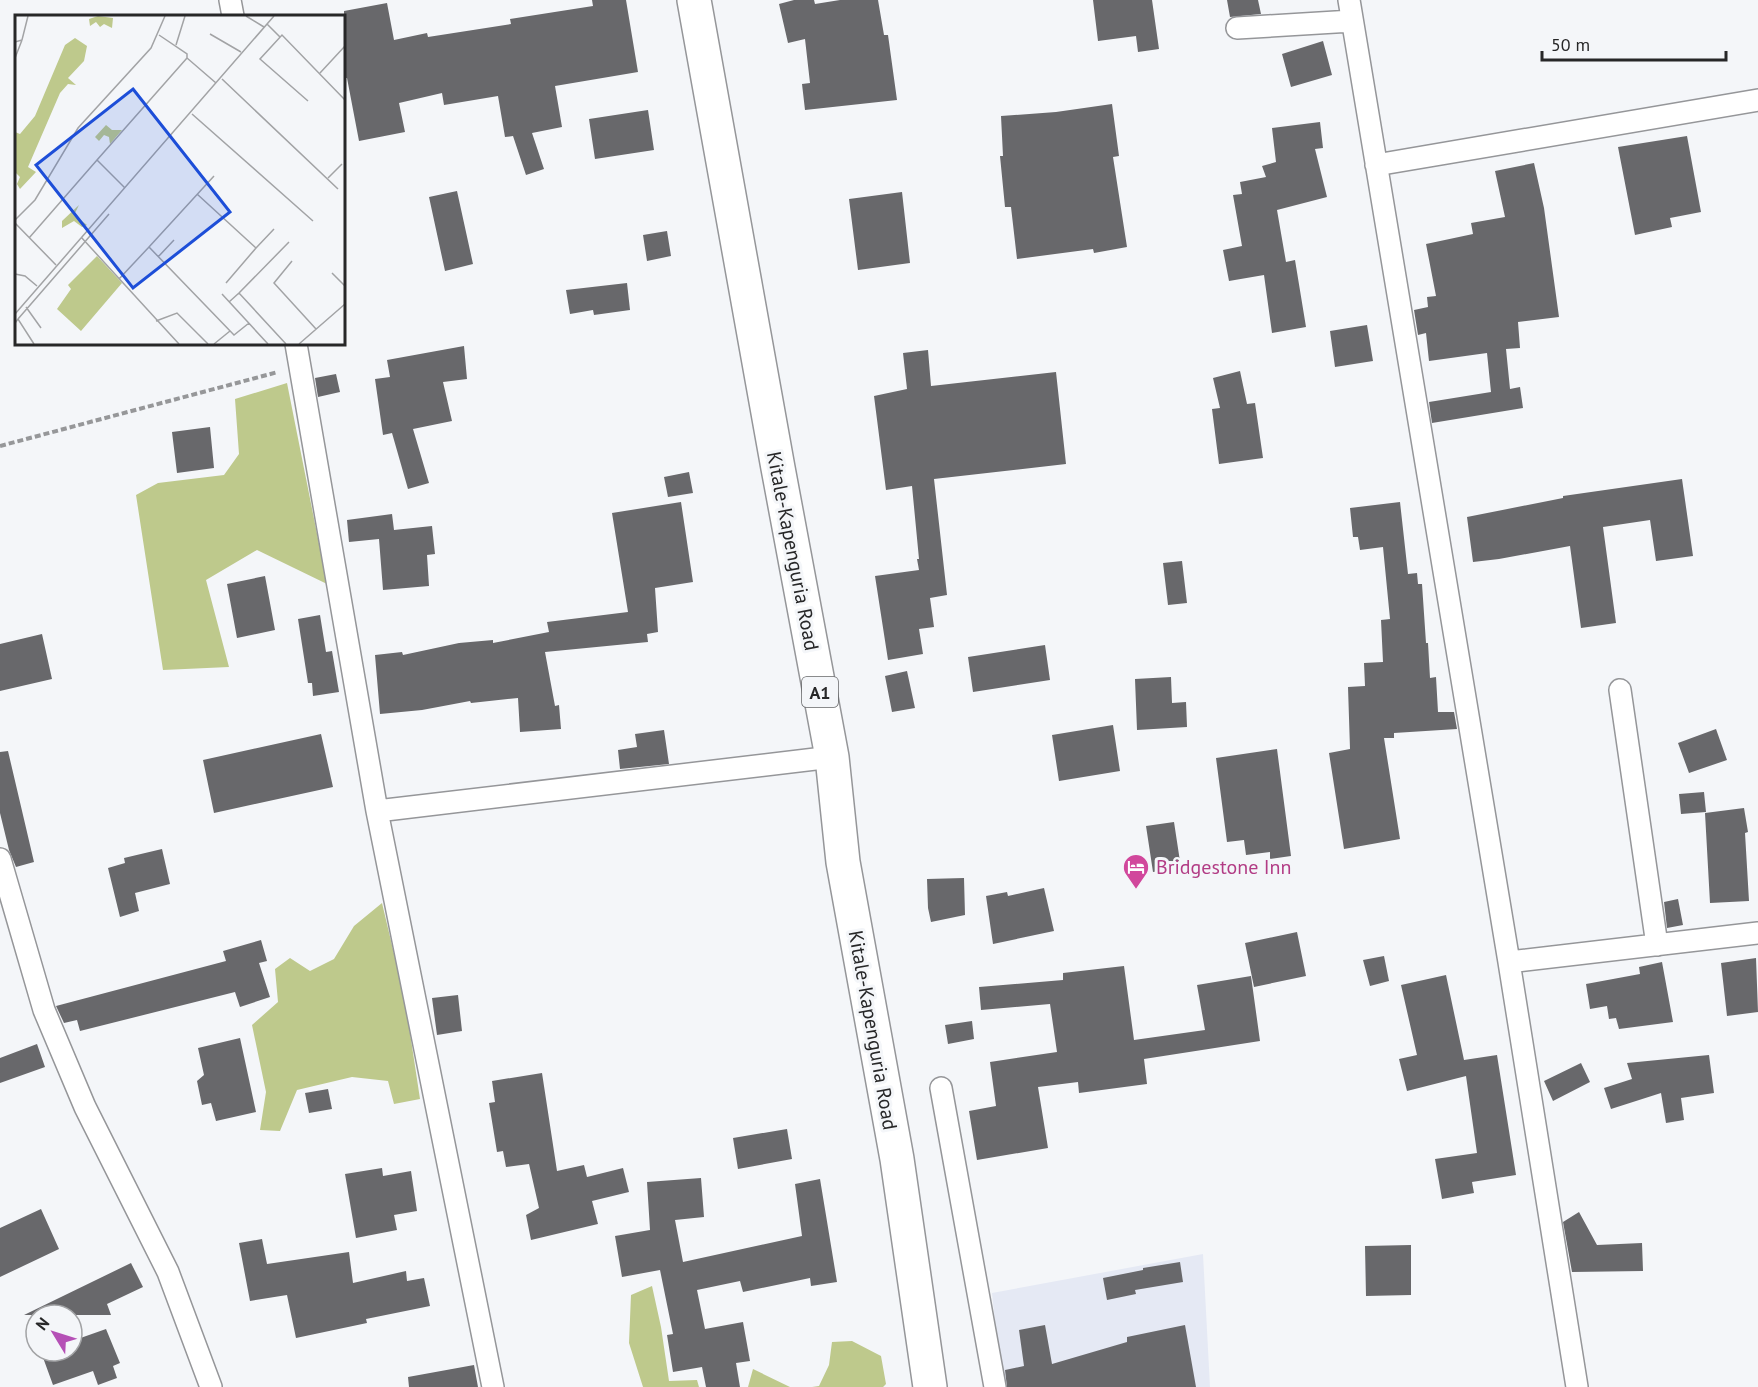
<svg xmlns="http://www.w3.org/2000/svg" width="1758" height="1387" viewBox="0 0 1758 1387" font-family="'PT Sans',sans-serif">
<rect width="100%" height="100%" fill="#f4f6f9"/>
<path fill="#e5e9f4" d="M1203 1254 1210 1387H1002L992 1293Z"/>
<path fill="#bec98c" d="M287 383 327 584 257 550 206 580 229 667 163 670 136 495 158 483 224 475 239 454 235 399Z
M382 903 405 1000 420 1099 394 1104 388 1081 352 1077 297 1090 280 1131 260 1130 266 1092 252 1025 278 1002 275 969 290 958 310 971 334 959 354 926Z
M652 1286 661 1327 669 1381 697 1380 699 1387H643L629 1343 631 1295Z
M852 1341 881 1356 886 1384 883 1387H812L819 1386 829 1365 832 1342Z
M753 1369 790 1387H748Z"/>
<path fill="#68686b" d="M592 0H626L638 72 555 86 562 127 532 133 544 169 526 175 513 136 505 137 498 96 444 105 442 93 399 103 405 132 359 141 347 78H344V11L387 3 394 40 427 33 428 37 511 24 510 19 593 6Z
M794 0H814L815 4 840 0H878L884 35H888L897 100 805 110 802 84 810 83 805 39 788 43 779 4Z
M1093 0H1152L1159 49 1138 52 1136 36 1098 41Z
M1227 0H1258L1261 14 1230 17Z
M1323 41 1332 75 1291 87 1282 54Z
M1112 104 1119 156 1113 157 1127 247 1094 253 1093 249 1017 259 1011 207H1005L1000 156H1003L1001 116 1056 112Z
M648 110 654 150 595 159 589 119Z
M1320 122 1323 148 1315 149 1327 197 1277 210 1286 262 1295 260 1306 327 1272 333 1264 275 1229 281 1223 250 1242 246 1233 195 1242 194 1240 182 1266 177 1262 166 1276 162 1272 128Z
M1687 136 1701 212 1670 218 1672 227 1635 235 1618 147Z
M1534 163 1544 208 1559 317 1518 322 1520 348 1506 349 1510 389 1520 387 1523 408 1432 423 1429 402 1491 392 1487 353 1429 361 1426 333 1418 335 1414 310 1428 307 1427 297 1436 296 1426 244 1473 234 1471 223 1505 217 1495 171Z
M457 191 473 264 445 271 429 197Z
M902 192 910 263 858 270 849 199Z
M667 231 671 256 647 261 643 235Z
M627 283 630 310 594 315 593 310 570 314 566 290Z
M1367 325 1373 361 1335 367 1330 331Z
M464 346 467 379 443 382 452 421 413 429 429 483 408 489 392 433 383 435 375 379 390 377 387 360Z
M928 350 931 386 1056 372 1066 464 934 479 947 595 930 598 934 627 919 629 923 654 888 660 875 576 919 570 917 559H919L912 486 886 490 874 396 907 389 903 353Z
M1240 371 1247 404 1255 403 1263 458 1219 464 1212 409 1220 408 1213 378Z
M336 374 340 392 318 397 315 378Z
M210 427 214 468 177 473 172 432Z
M689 472 693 493 668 497 664 477Z
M1682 479 1693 556 1656 561 1650 520 1603 527 1616 623 1581 628 1570 546 1499 559 1473 562 1467 517 1563 498V496Z
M681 502 693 582 655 588 658 632 647 634 648 642 545 652 555 706 559 705 561 729 520 732 518 698 471 703 470 701 422 710 380 714 375 655 402 652 403 655 459 643 493 640V643L549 632 547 622 628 612 612 513Z
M1400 502 1408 574 1417 573 1418 584H1422L1426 643H1428L1430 678 1436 677 1438 712H1454L1457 729 1394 733V738H1384L1400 839 1344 849 1329 753 1350 749 1348 687 1365 686 1364 663 1383 662 1381 620 1390 619 1383 547 1360 550 1358 537H1353L1350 508Z
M392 514 394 530 432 526 435 554 427 555 429 586 383 590 379 539 349 542 347 520Z
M1182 561 1187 603 1168 605 1163 563Z
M265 576 275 630 237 638 227 584Z
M320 615 326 652 332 651 339 692 313 696 312 683H308L298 619Z
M42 634 52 679 0 691V644Z
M1045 645 1050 680 973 692 968 657Z
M907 671 915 708 892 712 885 676Z
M1171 677 1172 703 1186 702 1187 727 1137 730 1135 679Z
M1113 725 1120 771 1059 781 1052 735Z
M1716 729 1727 760 1689 773 1678 743Z
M664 730 669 764 620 769 618 750 637 747 635 734Z
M321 734 333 787 214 813 203 760Z
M1277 749 1291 856 1270 859V852L1246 855 1244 840 1227 842 1216 758Z
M8 751 34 862 16 867 9 850 0 813V752Z
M1704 792 1706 812 1681 814 1679 794Z
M1744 808 1748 832 1745 833 1749 901 1710 903 1705 813Z
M1174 822 1181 868 1153 872 1146 826Z
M162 849 170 884 135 893 139 911 120 917 108 868 125 863 124 858Z
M964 878 965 915 931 922 928 908 927 879Z
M1044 888 1054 931 993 944 986 896 1007 892 1008 896Z
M1678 899 1683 925 1667 928 1664 902Z
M1297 932 1306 976 1254 987 1245 943Z
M261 940 267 961 259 963 270 997 240 1007 235 992 80 1031 77 1020 64 1023 56 1006 226 961 223 951Z
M1384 956 1389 981 1370 986 1363 960Z
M1756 958 1758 1012 1727 1016 1721 963Z
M1662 962 1673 1022 1619 1029 1616 1018 1609 1019 1607 1006 1590 1009 1586 984 1640 974 1639 967Z
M1124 966 1134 1040 1205 1030 1197 985 1251 976 1260 1041 1144 1059 1147 1084 1079 1093 1078 1082 1038 1087 1048 1148 977 1160 969 1111 996 1106 990 1062 1057 1052 1050 1004 981 1010 979 987 1063 980V973Z
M1446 975 1464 1060 1497 1055 1516 1175 1472 1182 1474 1193 1442 1199 1435 1159 1477 1153 1466 1076 1407 1091 1399 1059 1417 1055 1401 985Z
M458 995 462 1031 437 1035 432 998Z
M972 1021 974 1039 948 1044 945 1025Z
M240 1038 256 1112 216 1121 211 1103 202 1105 197 1081 204 1075 198 1048Z
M37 1044 45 1067 0 1083V1058Z
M1709 1055 1714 1093 1681 1098 1684 1120 1666 1123 1661 1093 1611 1109 1604 1088 1632 1079 1627 1063Z
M1581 1063 1590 1082 1553 1101 1544 1081Z
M542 1073 557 1171 584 1165 587 1177 623 1168 629 1192 592 1201 598 1224 531 1240 526 1215 539 1208 529 1164 506 1167 503 1151 497 1152 489 1103 495 1102 492 1081Z
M328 1089 332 1109 309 1113 305 1093Z
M787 1129 792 1159 738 1169 733 1138Z
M382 1168 383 1176 411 1171 417 1211 394 1215 397 1230 356 1238 345 1174Z
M701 1178 704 1217 675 1220 683 1262 802 1236 795 1184 820 1179 837 1282 811 1286 810 1278 743 1292 740 1281 697 1290 705 1329 743 1322 750 1361 736 1363 740 1387H706L702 1367 673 1372 667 1335 673 1334 660 1270 622 1277 615 1236 650 1230 647 1182Z
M41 1209 59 1249 0 1277V1228Z
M1579 1212 1597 1245 1642 1243 1643 1271 1572 1272 1563 1222Z
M262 1239 267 1264 349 1252 353 1283 406 1271 407 1281 424 1278 430 1306 366 1319 367 1323 296 1338 287 1295 250 1301 239 1243Z
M1411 1245V1295L1366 1296 1365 1246Z
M1180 1262 1183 1282 1135 1290 1136 1294 1107 1300 1103 1278 1143 1270V1268Z
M131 1263 143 1287 107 1304 111 1315H24Z
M1045 1325 1052 1364 1127 1342V1337L1185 1325 1196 1387H1007L1005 1370 1024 1366 1019 1330Z
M106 1329 120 1363 113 1366 117 1378 98 1385 93 1371 53 1385 41 1352 72 1351V1341Z
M474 1365 478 1387H409L408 1377Z"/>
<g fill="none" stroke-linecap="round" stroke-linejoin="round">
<g stroke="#959699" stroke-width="24">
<path id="minor" d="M230 0 233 16
M1349 0 1509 962 1758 933
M1237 28 1352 21
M1376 165 1758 100
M296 344 377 811 832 757
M1620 690 1657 945
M377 811 493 1387
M0 859 44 1010 85 1107 168 1272 211 1387
M1509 962 1577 1387
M941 1088 995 1387"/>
</g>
<g stroke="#959699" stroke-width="36">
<path id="trunk" d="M694 0 778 468 832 757 843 862 897 1159 930 1387"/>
</g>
<path stroke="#969799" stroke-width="4" stroke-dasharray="6 3" stroke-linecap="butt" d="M0 446 278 372"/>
<use href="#minor" stroke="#fff" stroke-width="21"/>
<use href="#trunk" stroke="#fff" stroke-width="33"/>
</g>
<defs>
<g id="hotel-pin" transform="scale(1.35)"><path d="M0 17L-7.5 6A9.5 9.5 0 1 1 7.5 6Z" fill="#d1479c" stroke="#f4f6f9"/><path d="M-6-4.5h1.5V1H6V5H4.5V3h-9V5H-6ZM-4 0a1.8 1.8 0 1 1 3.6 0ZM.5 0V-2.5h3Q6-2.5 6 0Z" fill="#fff"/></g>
</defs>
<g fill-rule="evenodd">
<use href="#hotel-pin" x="1136" y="867"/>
</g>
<g text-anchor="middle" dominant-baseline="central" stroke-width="6" stroke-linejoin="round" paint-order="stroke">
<rect fill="#f4f6f9" stroke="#646567" stroke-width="1.5" x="802" y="677" width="36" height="30" rx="4.5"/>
<g font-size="18" font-weight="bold" fill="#272728">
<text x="820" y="692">A1</text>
</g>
<g font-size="20" fill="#272728" stroke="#f4f6f9">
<text transform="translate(793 551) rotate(79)">Kitale-Kapenguria Road</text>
<text transform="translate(873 1030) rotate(80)">Kitale-Kapenguria Road</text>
</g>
<g font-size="20" fill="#b23c85" stroke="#f4f6f9" text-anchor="start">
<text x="1156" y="867">Bridgestone Inn</text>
</g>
</g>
<g transform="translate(15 15)">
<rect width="330" height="330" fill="#f4f6f9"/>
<path d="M83 1 98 3 97 13 89 9 85 12 81 7 75 11 74 4ZM60 23 72 31 69 46 53 63 61 70 53 69 45 78 13 152 21 157 5 174 2 169 5 162 0 157V117L5 119 20 101 50 30ZM91 110 97 115H107L95 129 94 122 89 120 84 126 80 122ZM64 190 59 200 72 210 67 212 59 206 47 213V206ZM82 241 107 268 66 316 42 294 56 274 53 270Z" fill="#bec98c"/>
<path fill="none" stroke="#a2a3a5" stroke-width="1.5" d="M231 1 249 12M252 9 265 22M195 19 226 37M144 20 172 39V43L201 68M0 27 7 25 13 1M161 30 170 1M0 43 7 25M305 58 330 31M207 64 323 174M293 86 245 44 267 20 330 85M177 99 298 206M199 161 134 232 219 320 234 308M313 163 327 149M110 173 82 145 172 43M182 179 241 233 211 268M0 205 20 185 63 113 136 33 150 1M0 208 41 250M66 222 164 329M14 223 82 145M241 233 259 214M143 242 159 225M277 246 259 268 301 314M317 258 330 271M0 259 10 261 22 271M104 264 134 232M224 278 274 227M207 279 253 329M214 287 224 278 271 329M11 292 26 313M0 299 259 1M3 304 94 199M141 306 162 298 193 329M0 308 3 304 19 329M199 329 215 316M284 329 330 289"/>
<path fill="#1d4ed8" fill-opacity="0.15" stroke="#1d4ed8" stroke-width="3" d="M118 74 215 197 118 273 21 150Z"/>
<rect width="330" height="330" fill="none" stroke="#272728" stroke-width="3"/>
</g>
<g transform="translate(54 1333) rotate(308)"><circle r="28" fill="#f4f6f9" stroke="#a2a3a5" stroke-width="1.5"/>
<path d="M0-4.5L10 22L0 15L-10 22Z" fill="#b550b6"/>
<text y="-9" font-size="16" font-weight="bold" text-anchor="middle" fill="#272728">N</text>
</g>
<path d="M1542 51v9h184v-9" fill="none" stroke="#272728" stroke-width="3"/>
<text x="1551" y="51" font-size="18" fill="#272728" stroke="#f4f6f9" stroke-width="4.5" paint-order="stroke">50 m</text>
</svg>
